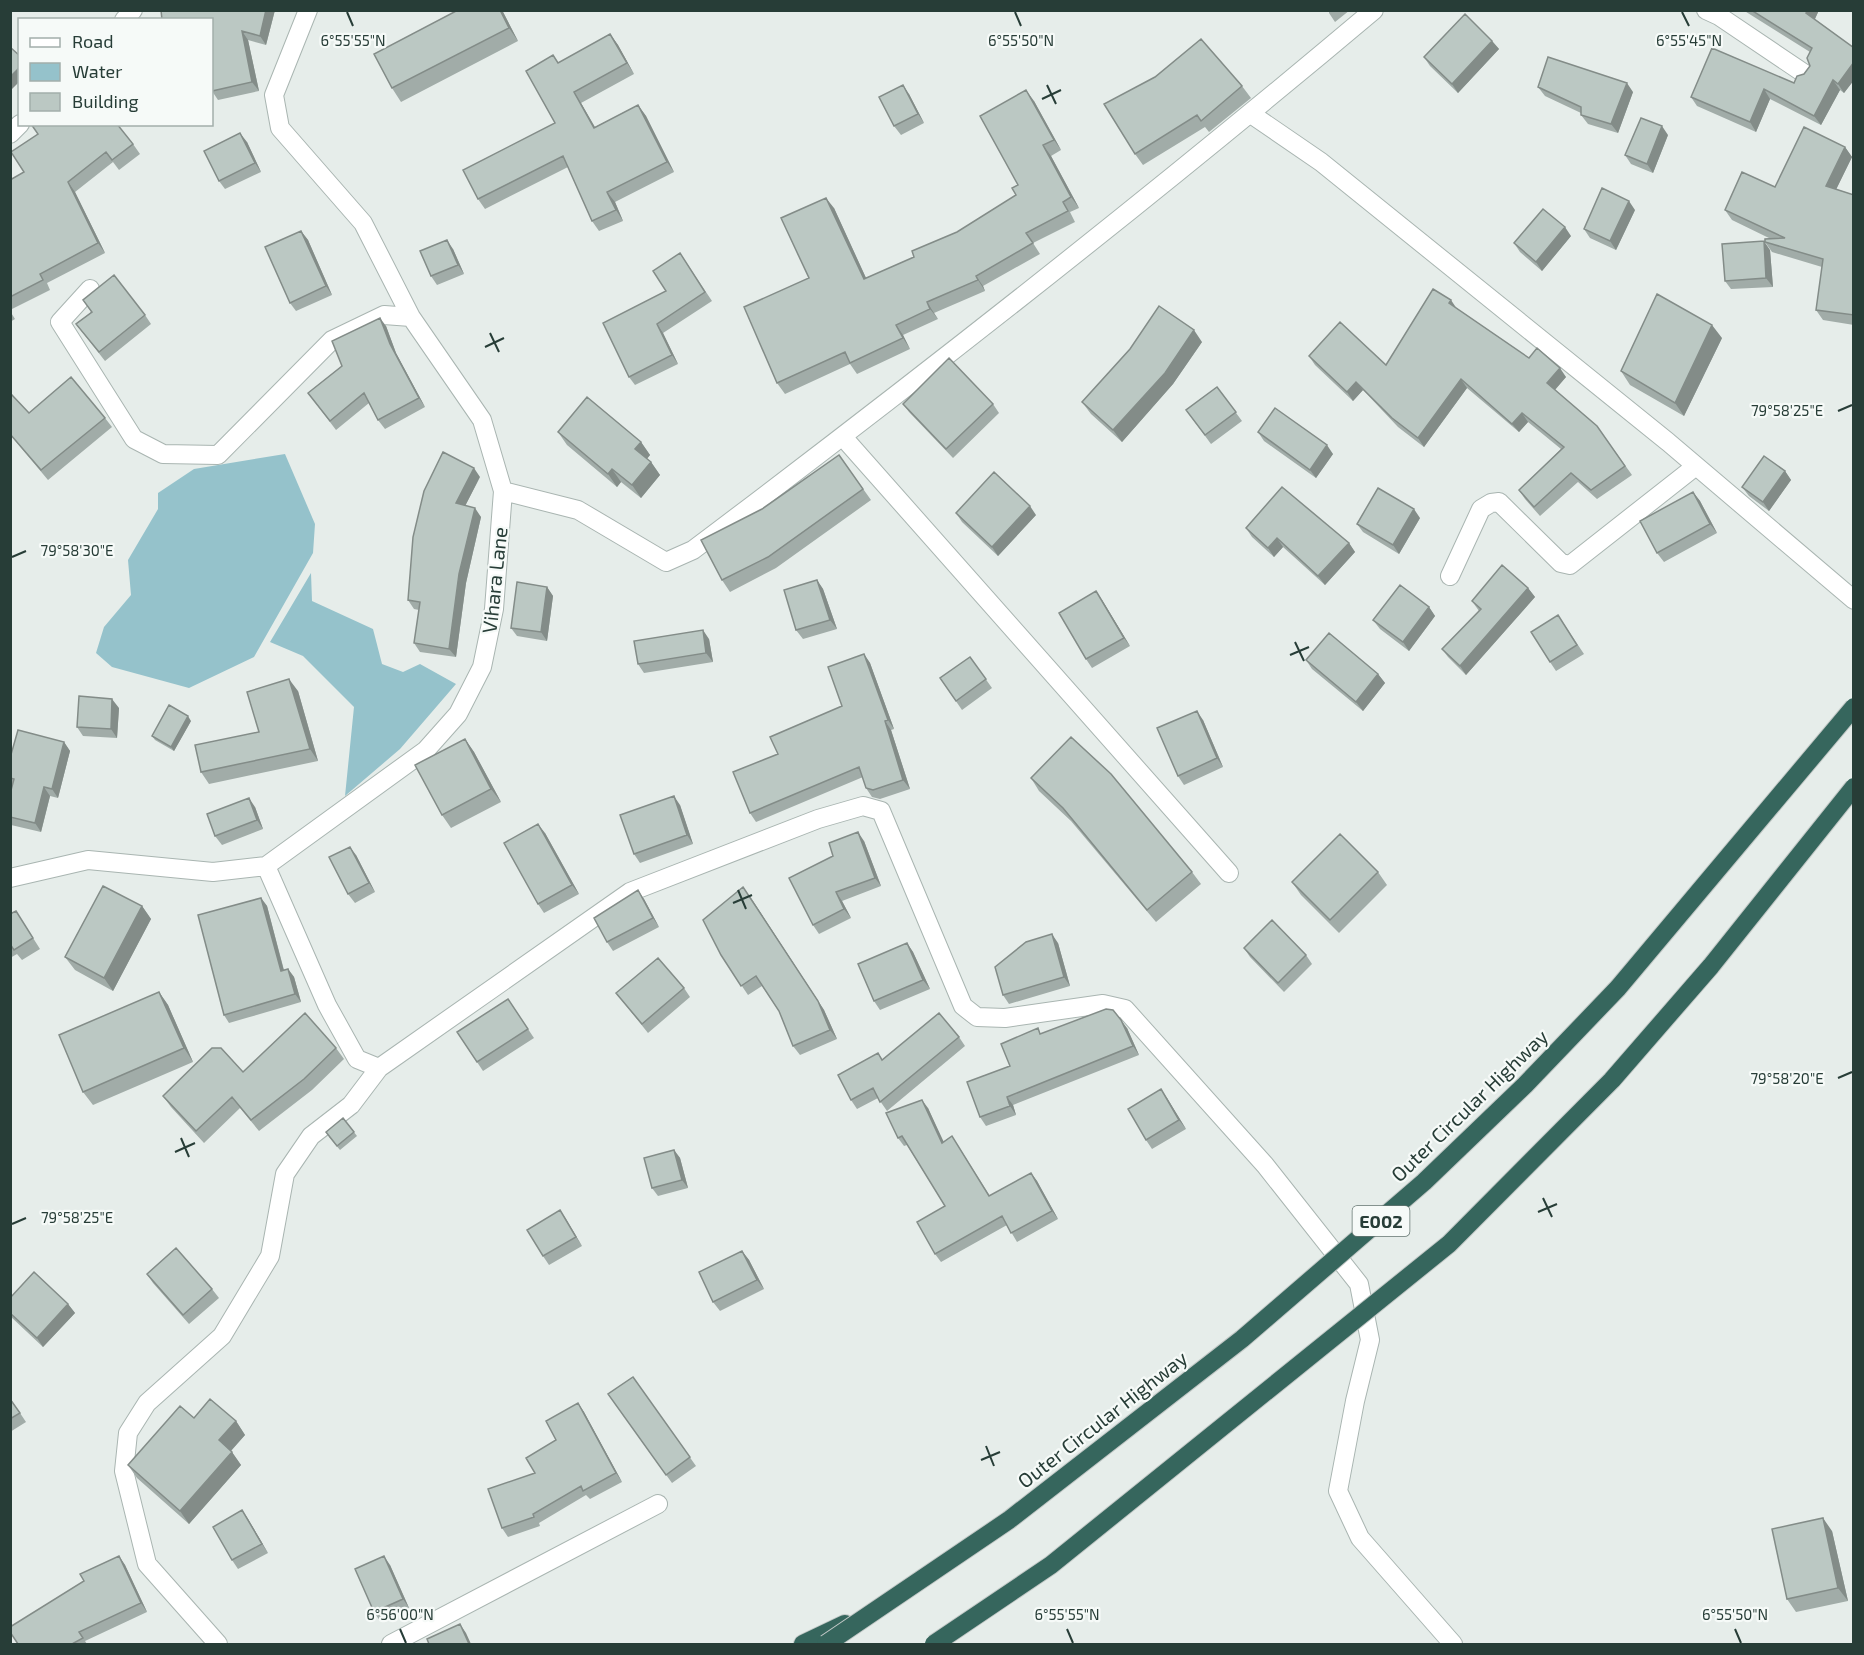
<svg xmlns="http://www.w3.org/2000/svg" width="1864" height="1655" viewBox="0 0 1864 1655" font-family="'Exo 2',sans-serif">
<rect width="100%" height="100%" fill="#e6edea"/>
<path fill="#95c2cb" d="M285 454 315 524 313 553 254 657 189 688 112 667 96 653 104 627 131 595 128 560 158 509V493L194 469Z
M311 573 312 601 373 629 382 664 403 672 420 664 456 684 400 749 345 796 354 707 303 656 270 642Z"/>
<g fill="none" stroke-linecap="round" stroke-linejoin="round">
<g stroke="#a9b5b1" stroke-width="20">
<path id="minor" d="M1706 10 1719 16 1805 74
M124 20 133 10
M1251 114 1321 162 1668 442 1854 600
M10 134 20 124
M90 289 60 322 134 439 163 454 218 455 332 340 384 315 411 317
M843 437 1229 873
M503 491 578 510 666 562 693 550C925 375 1152 197 1374 10
M1450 576 1481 509 1491 503 1499 502 1561 563 1570 565 1696 466
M266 866 327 1005 357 1059 379 1068 630 892 818 819 863 806 881 811 963 1006 977 1017 1005 1018 1103 1004 1125 1009 1265 1165 1359 1284 1370 1340 1355 1401 1338 1491 1360 1538 1453 1644
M10 878 88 860 213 872 266 866 426 750 458 714 482 667 494 609 503 491 482 420 411 317 363 223 280 128 274 95 308 10
M218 1644 147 1564 124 1471 128 1433 147 1403 222 1336 270 1256 285 1174 311 1136 351 1105 379 1068
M391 1644 658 1504"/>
</g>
<g stroke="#c3c9c7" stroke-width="20">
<path id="motorway" d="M803 1644 845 1624"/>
</g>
<use href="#minor" stroke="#fff" stroke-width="18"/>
<use href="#motorway" stroke="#36665d" stroke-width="18"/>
<g stroke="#c3c9c7" stroke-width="20" stroke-linecap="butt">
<path id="motorway-bridge" d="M826 1644 1009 1520 1242 1339 1424 1182 1525 1085 1618 988 1854 707
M934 1644 1051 1565 1449 1244 1612 1080 1711 966 1854 787"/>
</g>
<use href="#motorway-bridge" stroke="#36665d" stroke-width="18"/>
</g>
<path fill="#a1aca8" d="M161 10H275L266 45 248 40 259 91 218 100 212 91V20Z
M502 10 518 41 401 102 392 88Z
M1329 10H1350L1335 22 1329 13Z
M1743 10H1819L1815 19 1854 48V80L1844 93 1840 90 1821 125 1770 99 1756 132 1697 106 1691 97 1794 83 1804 74 1810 66V52Z
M610 34 618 45 634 74 581 103 595 127 638 105 646 116 674 172 615 202 623 221 599 231 592 221 568 167 485 209 478 199 555 123 559 63Z
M1492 41 1499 49 1458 93 1430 66 1424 57Z
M1242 86 1251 98 1209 132 1205 127 1143 165 1135 154Z
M1538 87 1633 92 1618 133 1588 124 1581 115V113L1545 96Z
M909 94 924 123 901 135 894 126Z
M1034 101 1061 150 1051 156 1079 208 1070 212 1075 222 1033 243 1040 254 983 286 985 291 934 313 938 319 903 335 910 349 857 374 850 364 785 394 777 383 809 278 834 208 866 278 914 257 957 232 1016 195Z
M31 124 133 144 140 154 119 170 113 162 75 192 105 253 47 283 50 290 10 310V180L24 172 38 134Z
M1668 135 1653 173 1631 164 1625 155Z
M247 142 261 172 225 189 219 181Z
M1845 147 1852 157 1836 189 1854 195V325L1823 320 1816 310 1822 267 1772 252 1765 242 1771 239 1732 220 1725 210 1775 187Z
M1635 210 1616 250 1590 238 1584 229Z
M301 231 308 240 332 295 296 311 290 303Z
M1571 236 1542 271 1520 252 1514 243Z
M453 249 464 274 437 285 431 276Z
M1770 250 1773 287 1731 289 1725 281Z
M680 253 712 301 663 333 678 364 635 385 629 377 666 291Z
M83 300 145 315 151 324 105 361 76 324 91 312Z
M1457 309 1529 358 1566 377 1555 390 1597 426 1632 475 1597 499 1578 482 1540 516 1525 499 1519 490 1561 449 1528 422 1519 432 1467 388 1424 447 1398 427 1363 390 1353 401 1315 365 1309 356 1386 365Z
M10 311 15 319 10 322Z
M386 326 396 353 425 407 385 429 378 420 369 403 336 430 308 393 342 366Z
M1722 338 1684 416 1630 385 1621 371Z
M1202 342 1173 384 1122 442 1091 414 1082 402 1130 349Z
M1217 387 1242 421 1211 444 1186 410Z
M10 393 29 413 105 418 112 427 48 480 12 437 10 439Z
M903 404H993L999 413 953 458 909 412Z
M558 432 641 442 650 455 647 459 651 462 660 475 641 498 621 482 617 487 567 445Z
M1258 432 1333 454 1316 478 1264 441Z
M839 455 871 500 776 568 730 592 722 580Z
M1785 471 1791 480 1769 511 1749 496 1742 487Z
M480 477 465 506 481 517 466 583 456 657 420 652 414 643 419 610 414 609 408 600Z
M1693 492 1700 501 1717 533 1664 562 1657 553Z
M956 513 1036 515 998 556 962 522Z
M1420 518 1399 554 1363 532 1357 524Z
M1246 528 1349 543 1355 552 1325 585 1283 547 1274 557 1252 537Z
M817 580 823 589 837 629 803 639 796 630Z
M547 587 553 596 547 641 517 636 511 628Z
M1528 588 1535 597 1466 675 1448 657 1442 649 1479 611 1472 601Z
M1102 600 1130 646 1092 668 1086 659Z
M1429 607 1435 616 1409 651 1380 629 1373 620Z
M1564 624 1584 654 1556 671 1550 662Z
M709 639 713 662 644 673 638 664Z
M864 654 870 663 894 729 891 730 910 789 880 799 872 797 866 788 863 777 756 822 750 813 778 754 842 706Z
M970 657 992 688 962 710 940 678Z
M1306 660 1378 674 1385 683 1363 711 1312 669Z
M298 691 318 761 209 784 201 772 259 732Z
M119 708 117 738 83 736 77 727Z
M1203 720 1223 767 1184 785 1178 776Z
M191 721 174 751 155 740 152 736Z
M465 739 474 752 501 802 451 828 442 815Z
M64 742 70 751 58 798 50 796 41 832 11 825 10 794 13 785 10 783V758Z
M1031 778 1192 872 1201 884 1156 922 1071 821 1039 791Z
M680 805 693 844 640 863 634 854Z
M255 807 263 829 222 845 215 836Z
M545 833 579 894 544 913 538 904Z
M864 841 881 886 842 901 851 918 819 934 813 925Z
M356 855 375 892 355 903 348 894Z
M1378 872 1387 885 1339 933 1301 895 1292 882Z
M749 895 824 1010 837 1039 800 1055 793 1046 779 1011 762 986 748 995 721 955Z
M261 898 267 906 284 970 288 969 294 977 301 1002 229 1023 224 1015Z
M644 899 659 927 613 951 607 942Z
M142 906 151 919 113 991 75 970 65 957Z
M16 911 40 949 22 960 17 954 10 958V914Z
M907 943 913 952 930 989 880 1010 874 1001Z
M1058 943 1070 986 1009 1004 1003 995Z
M1244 948 1306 955 1312 964 1284 992 1250 957Z
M684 988 690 997 648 1033 616 993Z
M159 992 168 1005 193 1062 93 1105 83 1092Z
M508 999 534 1038 483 1071 457 1032Z
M1127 1028 1139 1055 1013 1105 1016 1115 986 1126 980 1117 1010 1066 1041 1034Z
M959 1037 965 1046 887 1111 878 1098 857 1109 851 1100 878 1053 883 1060Z
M336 1048 344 1059 312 1090 259 1131 240 1108 204 1143 171 1107 163 1096 243 1072Z
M1167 1098 1186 1129 1152 1149 1146 1140Z
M928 1108 943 1142 952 1136 990 1196 1031 1173 1037 1181 1058 1219 1017 1242 1007 1225 941 1262 935 1254 945 1206 907 1145 904 1146 898 1138Z
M343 1118 357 1136 340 1150 329 1137Z
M674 1150 680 1158 688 1188 658 1196 652 1188Z
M560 1210 582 1246 549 1265 543 1256Z
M742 1251 749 1260 764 1289 720 1311 713 1302Z
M147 1274 212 1289 219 1298 189 1324 153 1283Z
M10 1298 68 1304 75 1313 43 1347 10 1316Z
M633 1377 696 1466 672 1483 608 1394Z
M10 1398 26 1422 10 1432Z
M578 1403 584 1412 622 1482 590 1499 586 1495 539 1523 540 1526 508 1537 502 1528Z
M194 1418 236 1421 245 1435 231 1451 241 1465 189 1524 137 1478 128 1465Z
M242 1510 248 1519 268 1553 238 1569 232 1560Z
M1832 1531 1848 1601 1796 1612 1787 1599Z
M119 1556 125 1565 147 1612 85 1641 87 1644H18L84 1581Z
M390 1565 409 1608 380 1621 374 1612Z"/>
<path fill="#838c88" d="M266 10H275L266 45 260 36Z
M500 10H502L518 41 509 28Z
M1808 10H1819L1813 23 1806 13Z
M242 31 248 40 259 91 252 82Z
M610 34 618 45 634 74 627 63Z
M1492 41 1499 49 1458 93 1452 84Z
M1854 62V80L1844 93 1838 84Z
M20 67V81L10 91V77Z
M1833 80 1840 90 1821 125 1814 116Z
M1627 83 1633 92 1618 133 1611 124Z
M903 85 909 94 924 123 918 114Z
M1764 89 1770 99 1756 132 1750 122Z
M1026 90 1034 101 1061 150 1054 140Z
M574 92 581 103 601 138 594 128Z
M638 105 646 116 674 172 667 162Z
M1662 126 1668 135 1653 173 1647 164Z
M240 133 247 142 261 172 255 163Z
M1043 145 1051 156 1079 208 1071 197Z
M1845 147 1852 157 1833 196 1826 186Z
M68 182 75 192 105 253 98 243Z
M607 192 615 202 623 221 616 210Z
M826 198 834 208 871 289 864 279Z
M1629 201 1635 210 1616 250 1610 241Z
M1565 227 1571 236 1542 271 1536 262Z
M301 231 308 240 332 295 326 286Z
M447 240 453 249 464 274 458 265Z
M1764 241 1770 250 1773 287 1766 278Z
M976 276 983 286 985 291 978 280Z
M1451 300 1457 309 1449 303Z
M927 302 934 313 938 319 930 309Z
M380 318 386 326 396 353 425 407 419 398 390 344Z
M657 324 663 333 678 364 672 355Z
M896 325 903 335 910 349 903 338Z
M1712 325 1722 338 1684 416 1675 403Z
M1194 330 1202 342 1173 384 1122 442 1113 430Z
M1560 368 1566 377 1553 392 1547 383Z
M1461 379 1467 388 1424 447 1418 438Z
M1356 382 1363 390 1353 401 1347 392Z
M1522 413 1528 422 1519 432 1512 424Z
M641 442 650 455 644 462 635 449Z
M1327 445 1333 454 1316 478 1310 470Z
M651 462 660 475 641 498 632 485Z
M474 468 480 477 462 512 456 503Z
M612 469 621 482 617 487 608 474Z
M1785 471 1791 480 1769 511 1763 502Z
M1693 492 1700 501 1717 533 1710 524Z
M1030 506 1036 515 998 556 992 547Z
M475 508 481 517 466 583 456 657 449 649 459 574Z
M1414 509 1420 518 1399 554 1393 545Z
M1277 538 1283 547 1274 557 1268 548Z
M1349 543 1355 552 1325 585 1318 576Z
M817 580 823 589 837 629 830 620Z
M547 587 553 596 547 641 541 632Z
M1528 588 1535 597 1466 675 1460 666Z
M1096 591 1102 600 1130 646 1124 638Z
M1429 607 1435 616 1409 651 1403 642Z
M703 630 709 639 713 662 706 653Z
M864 654 870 663 894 729 888 720Z
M1378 674 1385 683 1363 711 1356 702Z
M289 679 298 691 318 761 310 749Z
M112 699 119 708 117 738 111 729Z
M1197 711 1203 720 1223 767 1217 758Z
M188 716 191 721 174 751 171 747Z
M885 721 891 730 910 789 903 780Z
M465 739 474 752 501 802 491 789Z
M64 742 70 751 58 798 52 789Z
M44 787 50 796 41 832 35 823Z
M674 796 680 805 693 844 687 835Z
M249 798 255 807 263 829 257 820Z
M538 824 545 833 579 894 572 885Z
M858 832 864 841 881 886 875 878Z
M350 847 356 855 375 892 369 883Z
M638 890 644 899 659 927 653 918Z
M836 892 842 901 851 918 844 909Z
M749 895 824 1010 837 1039 830 1030Z
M261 898 267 906 286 979 281 971Z
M142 906 151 919 113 991 104 978Z
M1052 934 1058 943 1070 986 1064 977Z
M907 943 913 952 930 989 923 980Z
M288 969 294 977 301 1002 295 994Z
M159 992 168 1005 193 1062 184 1048Z
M1121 1020 1127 1028 1139 1055 1133 1046Z
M1161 1089 1167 1098 1186 1129 1179 1120Z
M1007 1097 1013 1105 1016 1115 1010 1106Z
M922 1100 928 1108 948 1151 942 1143Z
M674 1150 680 1158 688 1188 682 1180Z
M1031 1173 1037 1181 1058 1219 1052 1211Z
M560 1210 566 1219 582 1246 576 1237Z
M742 1251 749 1260 764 1289 757 1280Z
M68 1304 75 1313 43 1347 37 1338Z
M578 1403 584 1412 622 1482 616 1473Z
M236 1421 245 1435 228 1454 219 1440Z
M232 1452 241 1465 189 1524 180 1511Z
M242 1510 248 1519 268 1553 262 1544Z
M1823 1518 1832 1531 1848 1601 1838 1588Z
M119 1556 125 1565 147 1612 141 1603Z
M384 1556 390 1565 409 1608 403 1599Z
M460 1624 466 1633 471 1644H469Z"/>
<path fill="#bbc8c3" stroke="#838c88" stroke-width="1.5" d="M161 10H266L260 36 242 31 252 82 212 91V20H162Z
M458 10H500L509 28 392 88 374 54Z
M1751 10H1808L1806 13 1854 48V62L1838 84 1833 80 1814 116 1764 89 1750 122 1691 97 1712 48 1794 83 1797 76 1804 74 1810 66 1807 58 1812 48Z
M1465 14 1492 41 1452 84 1424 57Z
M610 34 627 63 574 92 594 128 638 105 667 162 607 192 616 210 592 221 563 156 478 199 463 170 555 123 526 71 553 55 558 63Z
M1201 39 1242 86 1201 121 1197 115 1135 154 1104 104 1155 77Z
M10 47 20 56V67L10 77Z
M1548 57 1627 83 1611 124 1581 115V107L1538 87Z
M903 85 918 114 894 126 879 97Z
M1026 90 1054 140 1043 145 1071 197 1063 202 1068 211 1026 233 1033 243 976 276 978 280 927 302 930 309 896 325 903 338 850 363 845 352 777 383 744 307 809 278 781 218 826 198 864 279 914 257 912 251 957 232 1016 195 1012 188 1018 185 980 116Z
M1641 118 1662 126 1647 164 1625 155Z
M31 124H117L133 144 112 160 106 152 68 182 98 243 40 274 43 280 10 297V180L24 172 11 152 38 134Z
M1804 127 1845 147 1826 186 1854 195V315L1816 310 1823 259 1765 242V239L1785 238 1725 210 1742 172 1775 187Z
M240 133 255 163 219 181 204 151Z
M1602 188 1629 201 1610 241 1584 229Z
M1543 209 1565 227 1536 262 1514 243Z
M301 231 326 286 290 303 265 247Z
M447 240 458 265 431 276 420 251Z
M1764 241 1766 278 1725 281 1722 244Z
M680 253 705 292 657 324 672 355 629 377 603 323 666 291 653 271Z
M114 275 145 315 99 352 76 324 92 312 83 300Z
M1433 289 1451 300 1449 303 1529 358 1537 348 1560 368 1547 383 1597 426 1625 466 1591 490 1571 473 1534 507 1519 490 1564 447 1522 413 1512 424 1461 379 1418 438 1392 418 1356 382 1347 392 1309 356 1340 322 1386 365Z
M1657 294 1712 325 1675 403 1621 371Z
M1159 306 1194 330 1165 373 1113 430 1082 402 1130 349Z
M380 318 390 344 419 398 378 420 364 393 330 421 308 393 342 366 332 341Z
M949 358 993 404 946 449 903 404Z
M71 377 105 418 41 470 10 434V393L29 413Z
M1217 387 1236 412 1205 435 1186 410Z
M587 397 641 442 635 449 651 462 632 485 612 469 608 474 558 432Z
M1275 408 1327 445 1310 470 1258 432Z
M443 452 474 468 456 503 475 508 459 574 449 649 414 643 420 602 408 600 413 537 424 491Z
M839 455 863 489 768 557 722 580 701 540 762 509Z
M1764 456 1785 471 1763 502 1742 487Z
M994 472 1030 506 992 547 956 513Z
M1282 487 1349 543 1318 576 1277 538 1268 548 1246 528Z
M1378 488 1414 509 1393 545 1357 524Z
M1693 492 1710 524 1657 553 1640 521Z
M1502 565 1528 588 1460 666 1442 649 1481 609 1472 601Z
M817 580 830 620 796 630 784 590Z
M517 582 547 587 541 632 511 628Z
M1400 585 1429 607 1403 642 1373 620Z
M1096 591 1124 638 1086 659 1059 613Z
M1558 615 1577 645 1550 662 1531 632Z
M703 630 706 653 638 664 634 641Z
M1329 633 1378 674 1356 702 1306 660Z
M864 654 888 720 885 721 903 780 873 790 866 788 859 767 750 813 733 772 778 754 770 737 842 706 828 667Z
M970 657 986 679 956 701 940 678Z
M289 679 310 749 201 772 195 745 259 732 247 692Z
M79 696 112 699 111 729 77 727Z
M169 705 188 716 171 747 152 736Z
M1197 711 1217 758 1178 776 1157 728Z
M18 730 64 742 52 789 44 787 35 823 10 817V794L14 779 10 778V758Z
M1071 737 1111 774 1192 872 1147 910 1063 808 1031 778Z
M465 739 491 789 442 815 415 765Z
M674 796 687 835 634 854 620 815Z
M249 798 257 820 215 836 207 814Z
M538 824 572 885 538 904 504 843Z
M858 832 875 878 836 892 844 909 813 925 789 878 833 856 829 843Z
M1340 834 1378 872 1330 920 1292 882Z
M350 847 369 883 348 894 329 857Z
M103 886 142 906 104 978 65 957Z
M743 887 818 1001 830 1030 793 1046 779 1011 756 976 741 986 721 955 703 920Z
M638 890 653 918 607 942 594 918Z
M261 898 281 971 288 969 295 994 224 1015 198 915Z
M16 911 33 938 14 950 10 944V914Z
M1272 920 1306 955 1278 983 1244 948Z
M1052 934 1064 977 1003 995 995 967 1026 942Z
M907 943 923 980 874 1001 858 964Z
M658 958 684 988 642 1024 616 993Z
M159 992 184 1048 83 1092 59 1035Z
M508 999 528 1029 477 1062 457 1032Z
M1106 1009 1113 1010 1121 1020 1133 1046 1007 1097 1010 1106 980 1117 967 1082 1010 1066 1001 1044 1038 1028 1040 1034Z
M305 1013 336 1048 304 1079 251 1120 232 1097 196 1131 163 1096 212 1048H221L243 1072Z
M939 1013 959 1037 880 1102 873 1088 851 1100 838 1075 878 1053 882 1060Z
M1161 1089 1179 1120 1146 1140 1128 1109Z
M922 1100 942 1143 952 1136 989 1196 1031 1173 1052 1211 1011 1233 1002 1216 935 1254 917 1222 945 1206 902 1136 898 1138 886 1113Z
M343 1118 354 1132 337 1146 326 1132Z
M674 1150 682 1180 652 1188 644 1158Z
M560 1210 576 1237 543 1256 527 1230Z
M176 1248 212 1289 183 1315 147 1274Z
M742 1251 757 1280 713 1302 699 1272Z
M34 1272 68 1304 37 1338 10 1313V1298Z
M633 1377 690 1457 666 1475 608 1394Z
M10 1399 20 1413 10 1419Z
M210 1399 236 1421 219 1440 232 1452 180 1511 128 1465 180 1406 194 1418Z
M578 1403 616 1473 583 1491 581 1486 533 1514 534 1517 502 1528 488 1489 535 1473 526 1458 556 1440 546 1421Z
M242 1510 262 1544 232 1560 213 1527Z
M1823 1518 1838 1588 1787 1599 1772 1529Z
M119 1556 141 1603 79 1632 83 1638 72 1644H18L10 1632V1627L84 1581 80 1574Z
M384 1556 403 1599 374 1612 355 1569Z
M460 1624 469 1644H429L427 1639Z"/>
<path fill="none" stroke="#273d37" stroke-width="2" d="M347 12 353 26M1015 12 1021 26M1682 12 1689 26M1047 85 1056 104M1042 99 1061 90M490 333 499 352M485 347 504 338M1838 411 1852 405M12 557 26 551M1295 642 1304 661M1290 655 1309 647M738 890 746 909M733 903 752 895M1838 1078 1852 1072M181 1138 189 1157M175 1152 195 1143M1543 1198 1552 1217M1538 1212 1557 1204M12 1224 26 1218M986 1446 994 1466M981 1460 1000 1452M400 1629 406 1643M1067 1629 1073 1643M1735 1629 1741 1643"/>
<g text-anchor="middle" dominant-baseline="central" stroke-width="4.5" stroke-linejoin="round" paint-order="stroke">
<rect fill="#f6faf8" stroke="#657671" stroke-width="1.5" x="1352.5" y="1206" width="57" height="30" rx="4.5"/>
<g font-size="18" font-weight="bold" fill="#273d37">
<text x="1381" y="1221">E002</text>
</g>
<g font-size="20" fill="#273d37" stroke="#f6faf8">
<text transform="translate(494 580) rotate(-84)">Vihara Lane</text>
<text transform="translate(1469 1105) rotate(-44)">Outer Circular Highway</text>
<text transform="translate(1102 1419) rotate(-38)">Outer Circular Highway</text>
</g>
</g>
<g font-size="15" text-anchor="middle" fill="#273d37" stroke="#f6faf8" stroke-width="4.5" stroke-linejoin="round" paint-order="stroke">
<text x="1021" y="46">6°55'50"N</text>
<text x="353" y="46">6°55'55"N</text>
<text x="1689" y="46">6°55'45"N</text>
<text x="1787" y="416">79°58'25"E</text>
<text x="77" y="556">79°58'30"E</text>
<text x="1787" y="1084">79°58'20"E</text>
<text x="77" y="1223">79°58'25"E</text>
<text x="400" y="1620">6°56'00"N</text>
<text x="1067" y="1620">6°55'55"N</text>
<text x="1735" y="1620">6°55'50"N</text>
</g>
<rect width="1864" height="1655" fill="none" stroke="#273d37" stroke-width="24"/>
<rect x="18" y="18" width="195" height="108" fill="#f6faf8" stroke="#a3aeab" stroke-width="1.5"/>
<rect x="30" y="38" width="30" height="9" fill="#ffffff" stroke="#a3aeab" stroke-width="1.5"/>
<text x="72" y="48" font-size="18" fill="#273d37">Road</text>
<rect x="30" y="63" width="30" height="18" fill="#95c2cb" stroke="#a3aeab" stroke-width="1.5"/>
<text x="72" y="78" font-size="18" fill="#273d37">Water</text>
<rect x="30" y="93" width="30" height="18" fill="#bbc8c3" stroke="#a3aeab" stroke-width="1.5"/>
<text x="72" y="108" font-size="18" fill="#273d37">Building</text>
</svg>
